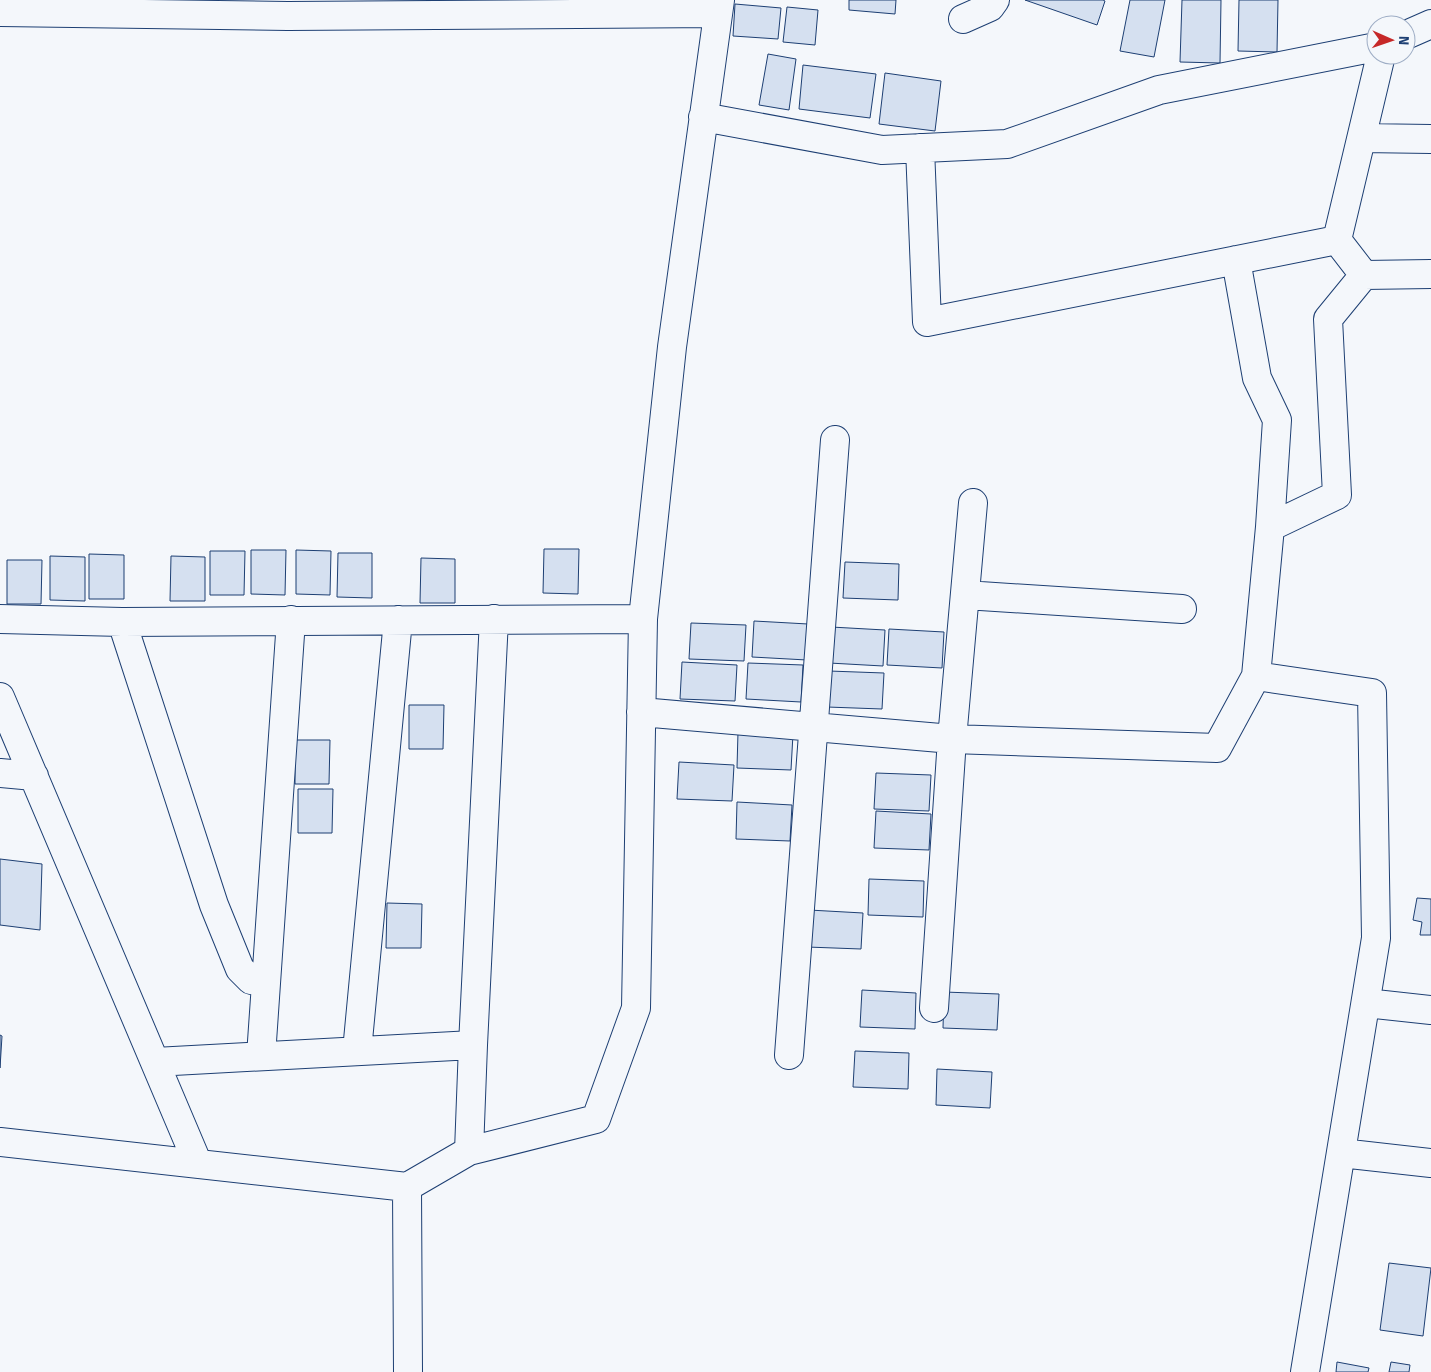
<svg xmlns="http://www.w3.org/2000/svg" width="1431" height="1372" viewBox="0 0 1431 1372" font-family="'Fira Sans',sans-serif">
<rect width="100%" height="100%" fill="#f4f7fb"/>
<path fill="#d5e0f0" stroke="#1d3f73" d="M849 0H896L895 14 849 10Z
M1025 0H1103L1105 1 1097 25Z
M1130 0H1165L1154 57 1120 51Z
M1182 0H1221L1220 63 1180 62Z
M1239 0H1278L1277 52 1238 51Z
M735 4 781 8 778 39 733 36Z
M787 7 818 10 815 45 783 42Z
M768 54 796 59 789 110 759 105Z
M803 65 876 74 870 118 799 109Z
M885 73 941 81 935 131 879 124Z
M544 549H579L578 594 543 593Z
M251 550H286L285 595 251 594Z
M296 550 331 551 330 595 296 594Z
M210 551H245L244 595H210Z
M338 553H372V598L337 597Z
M89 554 124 555V599H89Z
M50 556 85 557V601L50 600Z
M171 556 205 557V601H170Z
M421 558 455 559V603H420Z
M7 560H42L41 604H7Z
M845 562 899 564 898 600 843 598Z
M754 621 808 624 807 660 752 657Z
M691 623 746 625 744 661 689 659Z
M831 627 885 630 883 666 829 663Z
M889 629 944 632 942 668 887 665Z
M682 662 737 665 735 701 680 699Z
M748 663 803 665 801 702 746 699Z
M829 671 884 673 882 709 827 707Z
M409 705H444L443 749H409Z
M738 732 793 734 791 770 737 768Z
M295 740H330L329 784H295Z
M679 762 734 765 732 801 677 799Z
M876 773 931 775 929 811 874 809Z
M298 789H333L332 833H298Z
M737 802 792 805 790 841 736 839Z
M876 811 931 814 929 850 874 848Z
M0 859 42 864 40 930 0 925Z
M869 879 924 881 923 917 868 915Z
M1417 898 1431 899V935H1420L1422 922 1413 920Z
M387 903 422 904 421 948H386Z
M809 910 863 913 861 949 807 947Z
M862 990 916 993 915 1029 860 1027Z
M944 992 999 994 997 1030 943 1028Z
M0 1035 2 1036 0 1068Z
M855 1051 909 1053 908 1089 853 1087Z
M937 1069 992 1072 990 1108 936 1105Z
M1389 1263 1431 1268 1423 1336 1380 1330Z
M1337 1362 1369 1368 1368 1372H1336Z
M1391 1362 1410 1365 1409 1372H1389Z"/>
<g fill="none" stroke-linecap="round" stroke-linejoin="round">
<g stroke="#1d3f73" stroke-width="30">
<path id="minor" d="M0 12 288 16 717 13
M963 19 990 7 995 0
M1406 35 1431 24
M703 117 882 150 1007 144 1159 90 1376 47
M1362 138 1431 139
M920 148 927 322 1337 240
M1236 260 1257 378 1277 420 1270 527
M1364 275 1431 274
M965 595 1182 609
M0 619 122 622 643 619 672 347 720 0
M122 622 214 905 240 969 251 980 266 982
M1256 676 1372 693 1376 938 1305 1372
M0 697 198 1164
M641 712 952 739 1217 748 1256 676 1270 527 1337 495 1328 319 1364 275 1337 240 1381 55
M0 773 34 776
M1366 1003 1431 1010
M934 1008 952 739 973 503
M357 1051 398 620
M789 1055 835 440
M261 1056 291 620
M155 1062 473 1045 494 619
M0 1142 407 1187 408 1372
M469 1151 596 1119 636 1008 643 619
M1341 1153 1431 1163
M407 1187 469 1151 473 1045"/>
</g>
<use href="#minor" stroke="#f4f7fb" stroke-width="28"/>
</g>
<g transform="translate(1391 40) rotate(92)"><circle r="24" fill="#f4f7fb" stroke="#9eadc5"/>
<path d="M0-4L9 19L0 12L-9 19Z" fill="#c62828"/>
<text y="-8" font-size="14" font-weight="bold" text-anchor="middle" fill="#1d3f73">N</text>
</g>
</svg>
